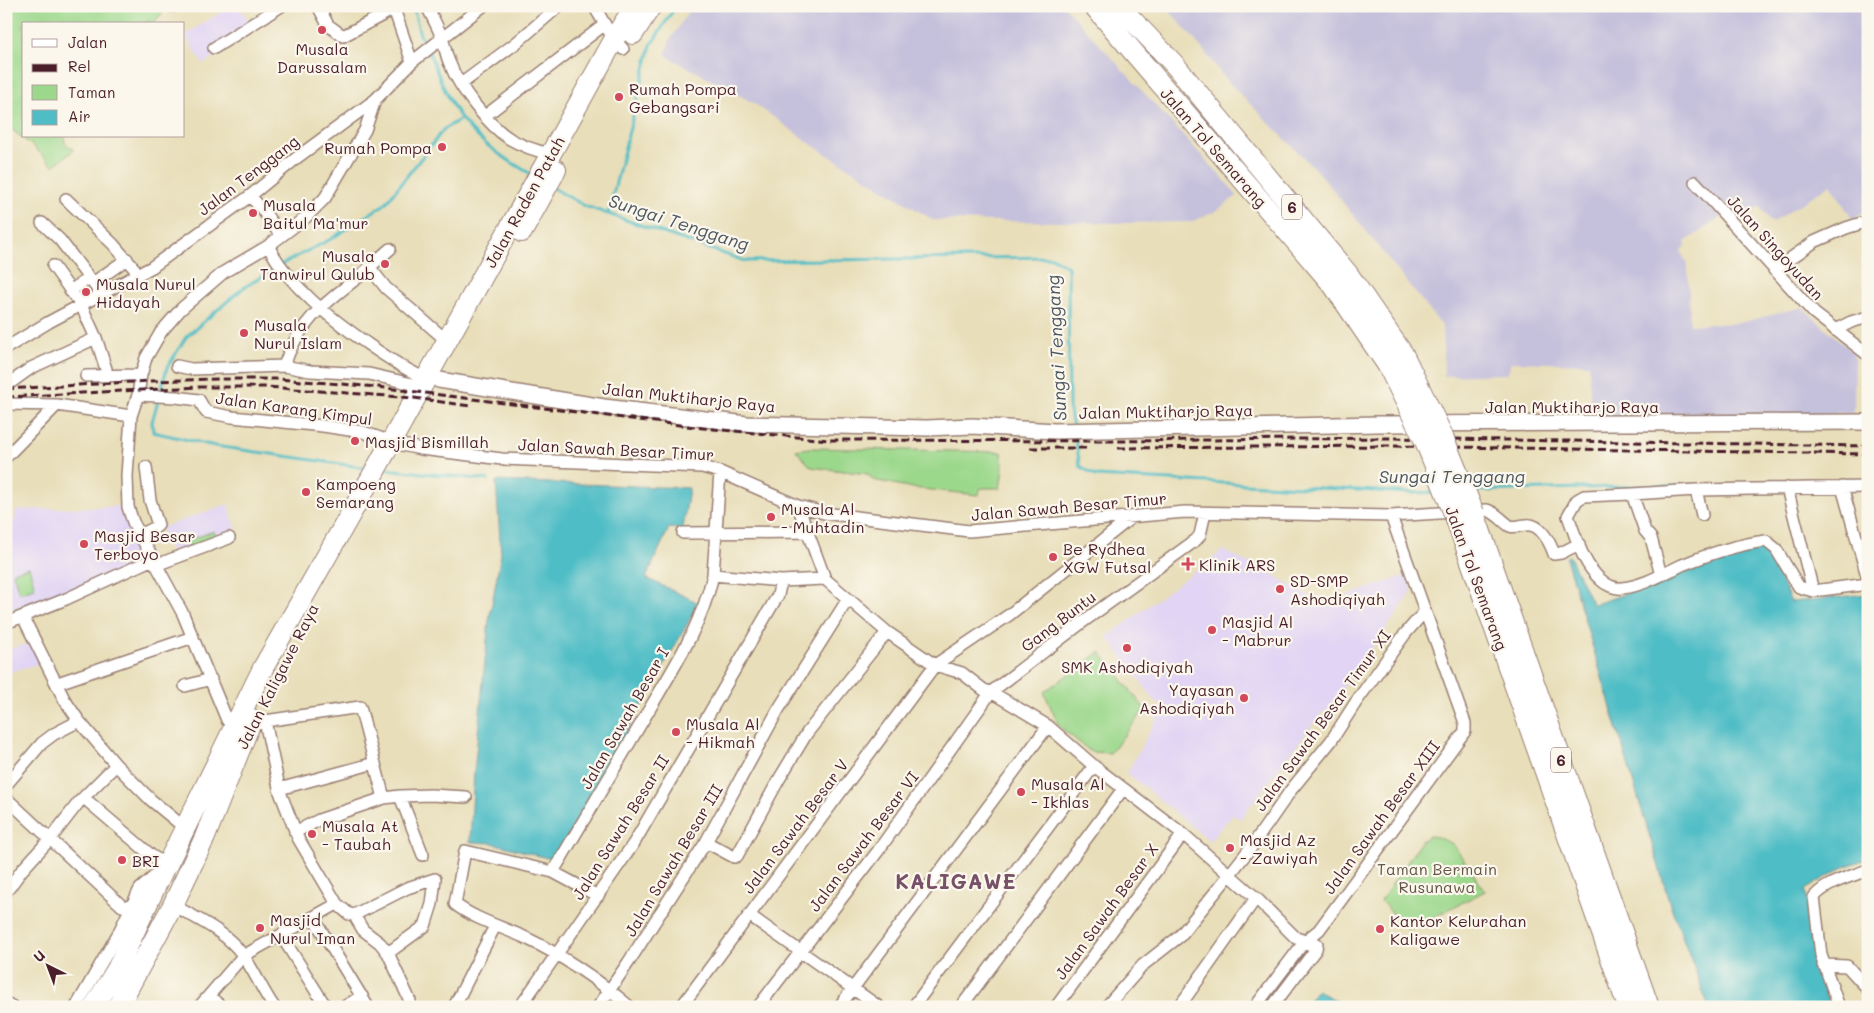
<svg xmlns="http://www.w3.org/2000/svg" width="1874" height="1013" viewBox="0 0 1874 1013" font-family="Mali,sans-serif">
<rect width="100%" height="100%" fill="#fbf7ec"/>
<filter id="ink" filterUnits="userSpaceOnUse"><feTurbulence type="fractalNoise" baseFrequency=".02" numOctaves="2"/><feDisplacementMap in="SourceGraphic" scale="10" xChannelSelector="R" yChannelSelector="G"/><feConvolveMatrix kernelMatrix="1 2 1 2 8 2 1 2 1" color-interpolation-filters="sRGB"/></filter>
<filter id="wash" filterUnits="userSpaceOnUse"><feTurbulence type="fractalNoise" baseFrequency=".0096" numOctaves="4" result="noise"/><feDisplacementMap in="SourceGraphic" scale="20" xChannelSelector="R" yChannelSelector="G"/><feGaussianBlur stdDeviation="1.12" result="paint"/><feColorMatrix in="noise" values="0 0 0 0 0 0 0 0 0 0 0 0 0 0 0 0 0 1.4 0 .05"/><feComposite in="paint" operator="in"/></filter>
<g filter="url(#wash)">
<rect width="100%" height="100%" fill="#e8deb9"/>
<path fill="#e1d4f4" d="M231 6H239L253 27 247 31 249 34 203 64 185 35Z
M228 504 238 534 173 557 161 528Z
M127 506 151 558 6 622V533L15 520 16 510Z
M1223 550 1248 563 1251 562 1323 604 1407 575 1412 590 1398 612 1342 689 1324 713 1322 712 1241 818 1240 820 1233 814 1210 841 1127 773 1163 707 1155 701 1107 637Z
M33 642 41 663 6 673V650Z"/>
<path fill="#c5c0db" d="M692 6H1064L1226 182 1237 196 1216 211 1192 222 1119 223 933 220 815 147 755 104 665 55 670 40Z
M1165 6H1868V209L1852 219 1831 184 1772 223 1759 206 1739 222 1729 212 1685 242 1686 246 1681 250 1688 268 1690 325 1739 323 1802 307 1853 353 1855 359 1854 412 1786 416 1695 415 1594 417 1591 415 1589 364 1511 362 1507 374 1444 376 1442 326 1321 175 1229 83 1200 46Z"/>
<path fill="#9cd88c" stroke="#737c5c" d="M6 6H163L164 11 153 24 148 21 144 24H24V136H64L65 143 74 150 53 166 34 147 6 125Z
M809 448 1002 452 1003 470 1000 488H981L978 495 913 488 873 480 868 474 811 467 796 450Z
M214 531 217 540 189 549 186 541Z
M29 567 35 588 19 593 13 572Z
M1100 652 1145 709 1110 753 1091 752 1059 726 1044 692Z
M1430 836 1437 837 1453 844 1485 891 1408 930 1381 901 1422 840Z"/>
<path fill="#4fbdc6" stroke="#4c6e78" d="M496 481 689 488 683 529 669 528 646 578 699 603 555 860 492 843 470 842 474 773 489 620 501 554Z
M1764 545 1791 602 1868 594V858L1842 868 1805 890 1822 984 1832 1007H1709L1670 904 1566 558 1569 555 1593 605Z
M1317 990 1342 1004 1346 1007H1306L1308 1002Z"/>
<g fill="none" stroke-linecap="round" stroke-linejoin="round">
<path stroke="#4fbdc6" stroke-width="3" d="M413 6 420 35 426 47
M429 52C437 71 444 92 455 109 472 138 503 158 531 174
M553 188 585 206 745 261 1052 257 1068 267 1069 406 1073 427
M608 214 651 45 676 6
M1075 436 1080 466 1096 476 1413 493 1437 492
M368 468 215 446 153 432 152 422 167 368 186 337 243 288 286 262 331 239 385 204 444 129 461 119
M385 469 488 480
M1473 491 1690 485"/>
</g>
</g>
<g filter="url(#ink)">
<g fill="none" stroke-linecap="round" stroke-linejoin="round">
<g stroke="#997e72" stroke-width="14">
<path id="street" d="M173 6H174
M318 6 328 25 343 36 394 9
M393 6 412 62
M427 6C432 17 438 27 442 38 445 46 446 56 450 64 460 89 488 125 510 139 522 146 537 151 550 154
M594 6 614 40 623 49
M214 48 281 6
M461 84 516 43 559 6
M485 116 604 25
M1695 182 1814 313 1868 355
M250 196 262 209 281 236
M66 199 113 244 139 274
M42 223 60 240 102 295
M268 246C292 289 329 317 369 345 387 357 405 370 425 378
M53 266 81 305 96 338 106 369
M370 268 386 288 446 340
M1774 270 1814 242 1846 228 1868 221
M93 283 127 259
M70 291 89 278
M1835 330 1851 322 1868 317
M6 348 49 322 152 267 250 196 299 156 375 100
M177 366 191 369 284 366 310 371 369 374 421 386
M284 366C297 325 322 305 356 279 368 270 378 259 390 249
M86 376 141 375
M10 383 31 368 96 338
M138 395 176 397 199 400 206 412 232 417 323 426 363 432 397 444 421 449 502 459 702 467 720 472 798 506 824 513 969 531 1185 512 1391 516 1465 723V731L1319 930 1305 941 1255 1007
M6 404 57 405 131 416
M6 457 57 405
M1842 487 1868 579
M1868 487 1696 490 1632 494 1584 496 1577 500 1568 516C1576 537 1583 565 1601 580 1606 585 1615 589 1622 588 1643 586 1663 574 1682 565 1709 554 1738 544 1766 541L1776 549 1799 587 1813 591 1868 584
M1787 488 1813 591
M1696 490 1702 515
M1632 494 1645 531 1651 538 1661 575
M798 506 825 579 887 632 935 665 962 673 984 690 991 692 1048 726 1094 766 1183 834 1256 898 1296 938 1305 941 1316 949
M1391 516 1487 510C1497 513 1502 521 1510 526 1516 528 1520 525 1526 525 1540 523 1550 542 1554 554L1561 553 1579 544
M683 533 808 532
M140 535 156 527 158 525 150 500 146 467
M156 565 229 538
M713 575 781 581 825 579
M23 617 64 699 79 721 116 765 151 800 185 828
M6 623 66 599 153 559
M58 683 193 637
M185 686 211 679
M265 721 360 707 384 798
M6 785 42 743 54 734 79 721
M279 789 375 763
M400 796 423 855
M6 798 122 906 131 907
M84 798 152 856 167 865
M295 832 319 820 384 798 400 796 431 795 466 797
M706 842 734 857 737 856 778 781 807 733 887 632
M553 872C584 820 615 767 646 715 672 671 702 625 713 575L720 472
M6 892 22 870 51 838 79 802 116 765
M598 896 553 872 465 851 455 904C472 918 504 928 524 937 562 955 598 980 630 1007
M173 905C197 919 225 931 242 954 254 970 262 990 274 1007
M354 915 363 930 380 943 388 953 410 1001
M749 915 879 1007
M313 917 368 1007
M281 935 326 1007
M388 953 425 926 432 904 435 879 407 888 354 915 349 914 337 904 298 838 280 792 265 721 248 727H234L227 720 183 614 133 522 128 507 127 476 131 416 138 395 141 375 146 358 161 332 181 309 224 272 268 246 305 218 325 198 365 130 375 100 412 62 483 6
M1823 965 1847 966 1868 989
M209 996 222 1007
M6 1003 13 1007
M76 1007 118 934 140 889 157 874
M199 1007 243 956 337 904
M344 1007 362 996
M454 1007 495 926
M520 1007 634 843 778 595 781 581
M598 1007 628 963 706 842 778 710 848 599
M681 1007 935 665 1009 615 1132 517
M758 1007 878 851 991 692 1088 618 1196 540 1200 535 1205 513
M839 1007 1048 726
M913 1007 1094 766
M961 1007 1123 789
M1056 1007 1183 834
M1106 1007 1143 965 1180 936 1222 884 1252 846 1291 790 1331 741 1356 702 1405 634 1425 611
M1179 1007 1256 898
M1272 1007 1316 949 1317 944
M1839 1007 1821 955 1814 897C1827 882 1850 877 1868 870"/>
</g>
<g stroke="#997e72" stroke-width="18">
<path id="secondary" d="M439 380 604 407 747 424 927 428 972 426 1055 431 1379 424 1868 422"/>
</g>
<g stroke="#997e72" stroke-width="22">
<path id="highway" d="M1094 6 1333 285 1388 366
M1119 6 1174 64 1348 274 1403 354
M633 34 651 6
M522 232 556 170
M1474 513 1649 1007
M1455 516 1628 1007
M94 1007 117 969 165 866 167 865 263 668 371 478 620 29 635 6
M118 1007 173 905 205 837 252 719"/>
</g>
<use href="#street" stroke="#fff" stroke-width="11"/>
<use href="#secondary" stroke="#fff" stroke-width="15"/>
<use href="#highway" stroke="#fff" stroke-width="20"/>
<path stroke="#4a1f2b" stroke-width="3" stroke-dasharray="8 4" stroke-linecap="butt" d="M6 389 150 381 217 379H278L378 387 703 428 828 440 1117 441 1388 438 1868 446
M6 397 199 387H267L414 398 470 406
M1030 448H1090
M1118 448 1393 446 1868 454"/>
<g stroke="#997e72" stroke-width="22" stroke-linecap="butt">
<path id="highway-bridge" d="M1403 354 1442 434 1474 513
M1388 366 1425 441 1455 516"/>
</g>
<use href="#highway-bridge" stroke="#fff" stroke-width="20"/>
</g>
</g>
<g fill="#d1495b" stroke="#fbf7ec" stroke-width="2">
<circle cx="322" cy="30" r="5"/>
<circle cx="619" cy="97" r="5"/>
<circle cx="442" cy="147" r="5"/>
<circle cx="253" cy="213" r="5"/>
<circle cx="385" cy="264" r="5"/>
<circle cx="86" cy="292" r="5"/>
<circle cx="244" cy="333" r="5"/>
<circle cx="355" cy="441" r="5"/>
<circle cx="306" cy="492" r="5"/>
<circle cx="771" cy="517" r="5"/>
<circle cx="84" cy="544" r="5"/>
<circle cx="1053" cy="557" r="5"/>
<path d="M1185.5 556.5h5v5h5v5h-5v5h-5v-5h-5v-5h5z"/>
<circle cx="1280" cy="589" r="5"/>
<circle cx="1212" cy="630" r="5"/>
<circle cx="1127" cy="648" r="5"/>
<circle cx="1244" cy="698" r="5"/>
<circle cx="676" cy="732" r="5"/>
<circle cx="1021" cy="792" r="5"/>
<circle cx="312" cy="834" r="5"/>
<circle cx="1230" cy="848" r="5"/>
<circle cx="122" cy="860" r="5"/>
<circle cx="260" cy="928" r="5"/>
<circle cx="1380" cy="929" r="5"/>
</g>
<g text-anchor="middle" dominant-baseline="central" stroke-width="4.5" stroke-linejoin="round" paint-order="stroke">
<g fill="#fbf7ec" stroke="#7f6065" stroke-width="1">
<rect x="1282" y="194.5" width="20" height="25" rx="4"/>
<rect x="1551" y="747.5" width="20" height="25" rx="4"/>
</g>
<g font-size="15" font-weight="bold" fill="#4a1f2b">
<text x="1292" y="207">6</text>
<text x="1561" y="760">6</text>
</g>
<g font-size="16" fill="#4a1f2b" stroke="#fbf7ec" text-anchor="start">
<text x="322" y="48" text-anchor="middle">Musala<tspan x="322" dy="18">Darussalam</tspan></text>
<text x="629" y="88">Rumah Pompa<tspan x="629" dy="18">Gebangsari</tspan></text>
<text x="432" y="147" text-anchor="end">Rumah Pompa</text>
<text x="263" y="204">Musala<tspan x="263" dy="18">Baitul Ma'mur</tspan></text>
<text x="375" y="255" text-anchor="end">Musala<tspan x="375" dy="18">Tanwirul Qulub</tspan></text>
<text x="96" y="283">Musala Nurul<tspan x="96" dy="18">Hidayah</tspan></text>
<text x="254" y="324">Musala<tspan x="254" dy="18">Nurul Islam</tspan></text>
<text x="365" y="441">Masjid Bismillah</text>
<text x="316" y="483">Kampoeng<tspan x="316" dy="18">Semarang</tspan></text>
<text x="781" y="508">Musala Al<tspan x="781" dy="18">- Muhtadin</tspan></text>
<text x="94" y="535">Masjid Besar<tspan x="94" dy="18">Terboyo</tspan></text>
<text x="1063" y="548">Be Rydhea<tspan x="1063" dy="18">XGW Futsal</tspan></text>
<text x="1199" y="564">Klinik ARS</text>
<text x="1290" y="580">SD-SMP<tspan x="1290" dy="18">Ashodiqiyah</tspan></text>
<text x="1222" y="621">Masjid Al<tspan x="1222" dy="18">- Mabrur</tspan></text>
<text x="1127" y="666" text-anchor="middle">SMK Ashodiqiyah</text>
<text x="1234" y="689" text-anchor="end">Yayasan<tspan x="1234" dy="18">Ashodiqiyah</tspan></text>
<text x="686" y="723">Musala Al<tspan x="686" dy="18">- Hikmah</tspan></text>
<text x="1031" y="783">Musala Al<tspan x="1031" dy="18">- Ikhlas</tspan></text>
<text x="322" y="825">Musala At<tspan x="322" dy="18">- Taubah</tspan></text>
<text x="1240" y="839">Masjid Az<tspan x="1240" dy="18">- Zawiyah</tspan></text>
<text x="132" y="860">BRI</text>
<text x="270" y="919">Masjid<tspan x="270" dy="18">Nurul Iman</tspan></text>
<text x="1390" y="920">Kantor Kelurahan<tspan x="1390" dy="18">Kaligawe</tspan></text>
</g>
<g font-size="16" fill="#4a1f2b" stroke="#fbf7ec">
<text transform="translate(1214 147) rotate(49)">Jalan Tol Semarang</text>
<text transform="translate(248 175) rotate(-37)">Jalan Tenggang</text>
<text transform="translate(524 202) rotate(-61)">Jalan Raden Patah</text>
<text transform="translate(1776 247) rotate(48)">Jalan Singoyudan</text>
<text transform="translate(689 397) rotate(6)">Jalan Muktiharjo Raya</text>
<text x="1572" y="406">Jalan Muktiharjo Raya</text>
<text transform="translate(294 408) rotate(8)">Jalan Karang Kimpul</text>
<text transform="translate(1166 411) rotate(-1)">Jalan Muktiharjo Raya</text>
<text transform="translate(616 449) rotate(3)">Jalan Sawah Besar Timur</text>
<text transform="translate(1069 506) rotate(-5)">Jalan Sawah Besar Timur</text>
<text transform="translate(1477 578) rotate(70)">Jalan Tol Semarang</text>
<text transform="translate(1058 621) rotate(-37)">Gang Buntu</text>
<text transform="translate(277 676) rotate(-63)">Jalan Kaligawe Raya</text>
<text transform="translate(624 718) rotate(-60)">Jalan Sawah Besar I</text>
<text transform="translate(1322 720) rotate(-54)">Jalan Sawah Besar Timur XI</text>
<text transform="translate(1381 817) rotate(-54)">Jalan Sawah Besar XIII</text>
<text transform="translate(795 826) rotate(-53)">Jalan Sawah Besar V</text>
<text transform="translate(620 827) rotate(-58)">Jalan Sawah Besar II</text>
<text transform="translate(863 841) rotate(-53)">Jalan Sawah Besar VI</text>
<text transform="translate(673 860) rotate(-59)">Jalan Sawah Besar III</text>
<text transform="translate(1106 911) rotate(-54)">Jalan Sawah Besar X</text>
</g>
<g font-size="16" fill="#635648" stroke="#fbf7ec">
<text x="1437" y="868">Taman Bermain<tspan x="1437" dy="18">Rusunawa</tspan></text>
</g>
<g font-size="18" font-style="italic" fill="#4c5661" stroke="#fbf7ec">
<text transform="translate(679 222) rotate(18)">Sungai Tenggang</text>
<text transform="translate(1056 348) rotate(-93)">Sungai Tenggang</text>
<text x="1452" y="476">Sungai Tenggang</text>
</g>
<g font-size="21" font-weight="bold" letter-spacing="1" fill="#765168" stroke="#fbf7ec">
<text x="956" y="880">KALIGAWE</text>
</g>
</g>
<rect width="1874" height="1013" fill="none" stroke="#fbf7ec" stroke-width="25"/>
<rect x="22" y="22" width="162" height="115" fill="#fbf7ec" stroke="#b4a19f"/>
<rect x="32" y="39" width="25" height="8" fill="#ffffff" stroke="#b4a19f"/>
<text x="68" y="48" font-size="15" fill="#4a1f2b">Jalan</text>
<rect x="32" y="64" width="25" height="8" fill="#4a1f2b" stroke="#b4a19f"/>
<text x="68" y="72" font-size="15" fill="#4a1f2b">Rel</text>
<rect x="32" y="85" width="25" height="15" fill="#9cd88c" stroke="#b4a19f"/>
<text x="68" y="98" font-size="15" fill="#4a1f2b">Taman</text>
<rect x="32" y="110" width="25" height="15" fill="#4fbdc6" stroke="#b4a19f"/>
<text x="68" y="122" font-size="15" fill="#4a1f2b">Air</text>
<g transform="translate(48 966) rotate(318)" stroke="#fbf7ec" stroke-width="4" paint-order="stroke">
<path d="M0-4L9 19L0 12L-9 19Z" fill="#4a1f2b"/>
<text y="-8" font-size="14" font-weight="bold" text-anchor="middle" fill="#4a1f2b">U</text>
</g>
</svg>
